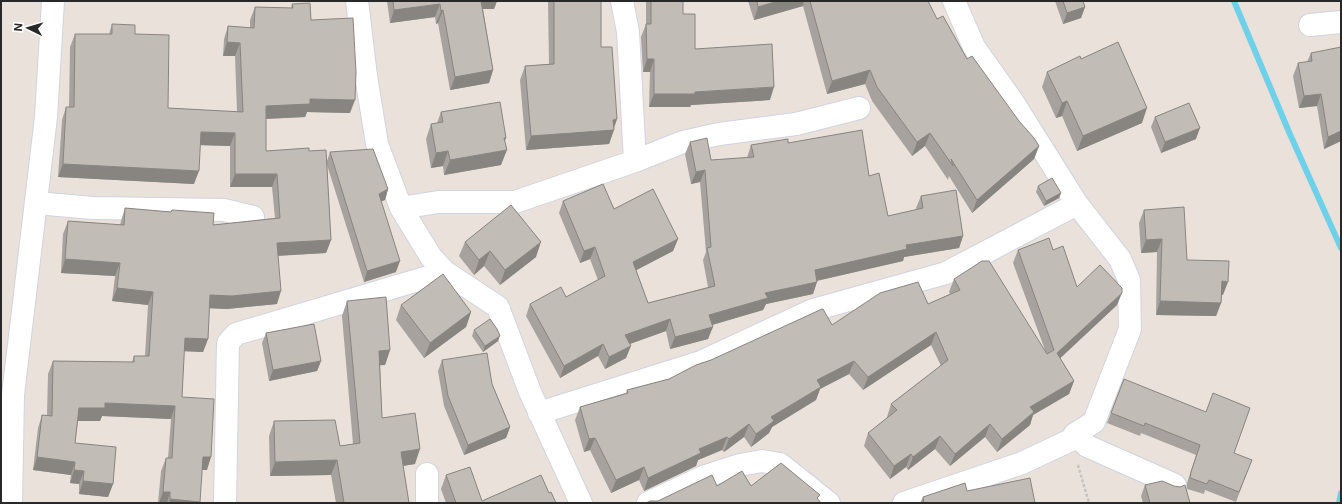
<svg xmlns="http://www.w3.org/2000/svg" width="1342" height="504" viewBox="0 0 1342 504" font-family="Inter,sans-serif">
<rect width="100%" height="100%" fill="#eae2da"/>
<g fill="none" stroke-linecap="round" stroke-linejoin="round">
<path stroke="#6fd0ea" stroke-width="6" d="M1234 1 1289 132 1341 248
M1339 503 1341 493"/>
<g stroke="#cfd4e1" stroke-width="24">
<path id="street" d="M357 1 366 76 377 144 401 208 431 257 445 272 498 307 530 392 581 503
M622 1 628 32 635 161
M1310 25 1341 22
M36 203 93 208 224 210 253 217
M401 208 438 202H515L635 161 683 142 719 134 796 124 859 108
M539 413 701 362 813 310 946 273 1077 204
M1075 434 1087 446 1175 485
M427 474V503
M11 503 13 395 46 117 53 1
M225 503 228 343 236 334 445 272
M648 503 703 477 740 465 762 461 780 464 829 503
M904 503 1022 463 1071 440 1075 434 1094 422 1130 329 1129 280 1120 259 1077 204 1013 102 974 47 954 1"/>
</g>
<path stroke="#c3c3c3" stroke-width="2.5" stroke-dasharray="3 2" stroke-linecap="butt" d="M1078 465 1089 503"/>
<use href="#street" stroke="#fff" stroke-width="22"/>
</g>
<path fill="#a7a29d" d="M387 1H497L494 9H483L493 70 489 83 450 90 438 23 436 24 435 17 390 23Z
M548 1H601V47L617 119 609 144 526 150 520 80 525 66 549 64Z
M646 1H683V14L695 49 770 100 691 105 690 107H649L650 72H643L641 37 646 24Z
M748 1H928L937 19 967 59 1019 121 1039 146 1034 159 972 213 949 176 948 180 925 146 912 156 872 101 865 84 827 94 803 6 754 20Z
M1055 1H1083L1085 7 1081 18 1063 24Z
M292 4 311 20 350 113 307 112 305 117 266 119V151H309L327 161 330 152 388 189 385 200 381 201 396 272 364 282 327 165 331 240 326 253 278 256 277 304 227 309 209 308 208 339 203 352 184 351 182 397 207 470H202L199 503H158L161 471 166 458H168L171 419 102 416 100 421H78L75 443 113 484 108 497 79 494V484L70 483 71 475 33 470 38 428 42 415H47L48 374 53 361 132 362 134 356H145L148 305 112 301 115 276 61 273 63 234 68 221 120 225 121 221 125 208 171 212 172 210 213 225 275 218 272 187H230V146L200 145 194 184 58 177 62 120 66 107H69L70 47 75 34H109L112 24 135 34 168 108 237 112 235 56H223L224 39 228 26 250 28V20L255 7 291 8Z
M1311 53 1341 141 1324 149 1317 106 1299 108 1293 76 1298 63 1307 62Z
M1081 59 1142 123 1077 151 1062 116 1056 118 1042 87 1047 72Z
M441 112 505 141 501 165 444 175 443 166 431 168 426 139 431 124 437 123Z
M1155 117 1196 139 1161 153 1151 127Z
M690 142 711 160 747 158 751 145 788 143 869 176 888 216 917 210 916 208 921 196 963 236 959 248 904 257 903 261 817 281 813 294 766 304 763 310 712 325 708 339 670 349 666 331 630 344 626 358 605 369 598 356 560 378 526 316 530 304 566 297 598 280 590 259 580 263 559 213 563 201 614 209 678 239 673 251 636 270 648 303 708 287 703 260 706 252 700 182 691 184 685 154Z
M1038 186 1061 193 1059 198 1044 206 1036 192Z
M1144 210 1187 260 1223 295H1222L1221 303 1216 316 1156 315 1157 252 1141 253 1139 223Z
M465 242 536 257 500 285 484 266 474 275 459 256Z
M1018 250H1053L1077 287 1117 305 1060 358 1074 381 1069 394 1033 415 1030 425 997 452 985 437 950 466 935 449 908 470 906 467 890 479 864 446 868 433 887 418V417L891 404 941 366 931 345 863 390 849 374 820 389 816 400 772 427 769 433 751 447 744 437 724 452 722 450 698 460 696 466 644 491 639 480 611 493 590 450 584 452 575 420 580 407 626 393 627 390 669 379 832 325 928 304 950 294 949 292 954 279 1045 350 1013 263Z
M347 301 390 350 385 365H380L382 418 415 464 403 466 409 503H336L331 475 270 476 269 436 274 421 340 446 353 444 342 316Z
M401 305 471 312 466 327 424 358 396 320Z
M474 330 498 341 483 352 472 336Z
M266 333 321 361 317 371 269 381 262 343Z
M442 360 492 384 510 427 506 438 464 455 444 406 438 371Z
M1124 379 1234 453 1248 470 1236 502 1205 490 1204 494 1187 489V483L1196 455 1141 433 1140 436 1107 423Z
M446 475 482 501 549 493 556 503H446L441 489Z
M1145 485 1190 503H1143L1141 496Z
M967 491 1035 503H920L923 497Z"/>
<path fill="#888480" d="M479 1H497L494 9H476Z
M778 1H804L803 6 754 20 758 7Z
M440 4 435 17 390 23 394 10Z
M1085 7 1081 18 1063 24 1067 13Z
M443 10 438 23 436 24 441 11Z
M227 42 240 43 235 56H223Z
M647 59H654L650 72H643Z
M493 70 489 83 450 90 455 77Z
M870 70 865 84 827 94 832 81Z
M774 87 770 100 691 105 690 107H649L654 94 695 92Z
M1321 94 1317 106 1299 108 1304 96Z
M310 99 355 100 350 113 307 112 305 117 261 119 266 106Z
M1067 101 1062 116 1056 118 1062 103Z
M1147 108 1142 123 1077 151 1083 136Z
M617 119 613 130H614L609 144 526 150 531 136Z
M1200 128 1196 139 1161 153 1165 142Z
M1341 131V141L1324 149 1328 137Z
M201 132 235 133 230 146 196 145Z
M930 133 925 146 912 156 917 142Z
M504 138H506L501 151 507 150 501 165 444 175 450 160Z
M1039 146 1034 159 972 213 977 200Z
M448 151 443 166 431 168 436 153Z
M63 164 199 171 194 184 58 177Z
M705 170 700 182 691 184 696 172Z
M235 174H277L272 187H230Z
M388 189 385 200 375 204 379 194Z
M1061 193 1059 198 1044 206 1046 201Z
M963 236 959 248 904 257 903 261 811 282 815 270 906 245Z
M678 239 673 251 629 274 633 262Z
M1162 239 1157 252 1141 253 1146 240Z
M331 240 326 253 272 256 277 243Z
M541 242 536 257 500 285 505 270Z
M595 247 590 259 580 263 584 251Z
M490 251 484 266 474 275 479 260Z
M65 259 120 263 115 276 61 273Z
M400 261 396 272 364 282 367 271Z
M1222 281 1228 282 1223 295H1217Z
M817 282 813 294 766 304 763 310 705 327 709 315 765 293Z
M117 288 153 292 148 305 112 301Z
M281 291 277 304 227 309 205 308 210 295Z
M1122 293 1117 305 1052 366 1057 353Z
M1160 301 1221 303 1216 316 1156 315Z
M471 312 466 327 424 358 430 343Z
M670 319 666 331 621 347 625 335Z
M713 327 708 339 670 349 675 337Z
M936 332 931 345 863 390 868 377Z
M500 336 498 341 483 352 485 346Z
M185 338 208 339 203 352 180 351Z
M603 344 598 356 560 378 564 366Z
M631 346 626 358 605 369 609 357Z
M390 350 385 365 373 366 379 351Z
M321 361 317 371 269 381 273 370Z
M854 361 849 374 820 389 816 400 772 427 769 433 751 447 756 434 771 417 817 380Z
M1074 381 1069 394 1033 415 1030 425 997 452 1002 439 1030 407Z
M105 403 175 406 171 419 102 416 100 421H74L79 408Z
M749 424 744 437 724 452 729 439Z
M990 424 985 437 950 466 955 454Z
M510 427 506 438 464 455 468 445Z
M940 436 935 449 908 470 913 457Z
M727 437 722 450 698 460 696 466 644 491 648 478 699 449Z
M595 438 590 450 584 452 589 439Z
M420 449 415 464 395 467 401 452Z
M911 454 906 467 890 479 894 466Z
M37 457 75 462 71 475 33 470Z
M203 457H211L207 470H198Z
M337 460 331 475 270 476 275 462Z
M644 467 639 480 611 493 616 480Z
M74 470 84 471 79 484 70 483Z
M83 481 113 484 108 497 79 494Z
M163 492H170L167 503H159Z
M170 499 200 502 199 503H169Z"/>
<path fill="#c2bcb7" stroke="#888480" d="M393 1H481L493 70 455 77 443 10 441 11 440 4 394 10Z
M554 1H601V47H612L617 119 613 120 614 130 531 136 525 66 554 64Z
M651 1H683V14H695V49L772 44 774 87 695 92V94H654V59H647L646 24H651Z
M757 1H778L758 7Z
M810 1H928L937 19 943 16 967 59 972 56 1019 121 1034 138 1039 146 977 200 951 159 953 166 930 133 917 142 877 87 870 70 832 81Z
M1063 1H1083L1085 7 1067 13Z
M310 3 311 20 353 18 356 72 355 100 310 99V104L266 106V151L309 148V151L326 150 331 240 277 243 281 291 232 296 210 295 208 339 185 338 182 397 214 399 211 457H203L200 502 170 499V492H163L166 458H172L175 406 105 403V408H79L75 443 116 447 113 484 83 481 84 471 74 470 75 462 37 457 42 415 52 416 53 361 134 362V356H149L153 292 117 288 120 263 65 259 68 221 124 225 125 208 171 212 172 210 214 213 213 225 280 218 277 174H235V133L201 132 199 171 63 164 66 107H74L75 34H112V24L135 25V34L169 35 168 108 243 112 240 43 227 42 228 26 254 28 255 7 293 8 292 4Z
M1118 42 1147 108 1083 136 1067 101 1062 103 1047 72 1080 56 1081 59Z
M1341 47V131L1328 137 1321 94 1304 96 1298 63 1312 61 1311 53Z
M500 102 506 138H504L507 150 450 160 448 151 436 153 431 124 443 122 441 112Z
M1189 103 1200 128 1165 142 1155 117Z
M862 130 869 176 879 173 888 216 923 208 921 196 956 190 963 236 906 245 907 249 815 270 817 282 765 293 768 298 709 315 713 327 675 337 670 319 625 335 631 346 609 357 603 344 564 366 530 304 561 287 566 297 605 276 595 247 584 251 563 201 603 184 614 209 653 189 678 239 633 262 648 303 715 286 707 248 711 247 705 170 696 172 690 142 707 138 711 160 754 157 751 145 763 143 788 139V143Z
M373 149 388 189 379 194 400 261 367 271 330 152Z
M1052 178 1061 193 1046 201 1038 186Z
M511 205 541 242 505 270 490 251 479 260 465 242Z
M1184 207 1187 260 1229 261 1228 282 1222 281 1221 303 1160 301 1162 239 1146 240 1144 210Z
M1049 238 1053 250 1063 246 1077 287 1100 265 1122 288V293L1057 353 1074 381 1030 407 1034 412 1002 439 990 424 955 454 940 436 913 457 911 454 894 466 868 433 897 410 891 404 948 360 936 332 868 377 854 361 817 380 821 387 771 417 774 421 756 434 749 424 729 439 727 437 699 449 701 453 648 478 644 467 616 480 595 438 589 439 580 407 628 393 627 390 669 379 696 365 711 360 822 309H823L832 325 880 293 918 282 928 304 960 290 954 279 982 261H989L1047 354 1054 350 1018 250Z
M443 274 471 312 430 343 401 305Z
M386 297 390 350 379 351 382 418 415 413 420 449 401 452 409 503H344L337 460 275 462 274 421 335 420 340 446 360 443 347 301Z
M490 319 497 329 500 336 485 346 474 330Z
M314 324 321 361 273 370 266 333Z
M487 353 492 384 510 427 468 445 448 396 442 360Z
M1124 379 1206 412 1213 393 1250 408 1234 453 1252 460 1239 492 1209 480 1207 484 1190 478 1191 472 1200 445 1145 423 1144 426 1111 413Z
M781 463 820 495 817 498 821 503H646L650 501H658L712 475 717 486 742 471 751 486Z
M470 467 482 501 541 475 549 493 551 492 556 503H456L446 475Z
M1030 478 1035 503H924L923 497 965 483 967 491Z
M1162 481 1174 486 1180 487 1185 485 1190 503H1150L1145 485Z"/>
<rect width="1342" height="504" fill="none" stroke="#282828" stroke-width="4"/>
<g transform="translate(28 28) rotate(275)" stroke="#ffffff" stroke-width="3" paint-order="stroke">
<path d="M0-3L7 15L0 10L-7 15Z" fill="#282828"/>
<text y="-6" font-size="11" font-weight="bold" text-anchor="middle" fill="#282828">N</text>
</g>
</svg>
